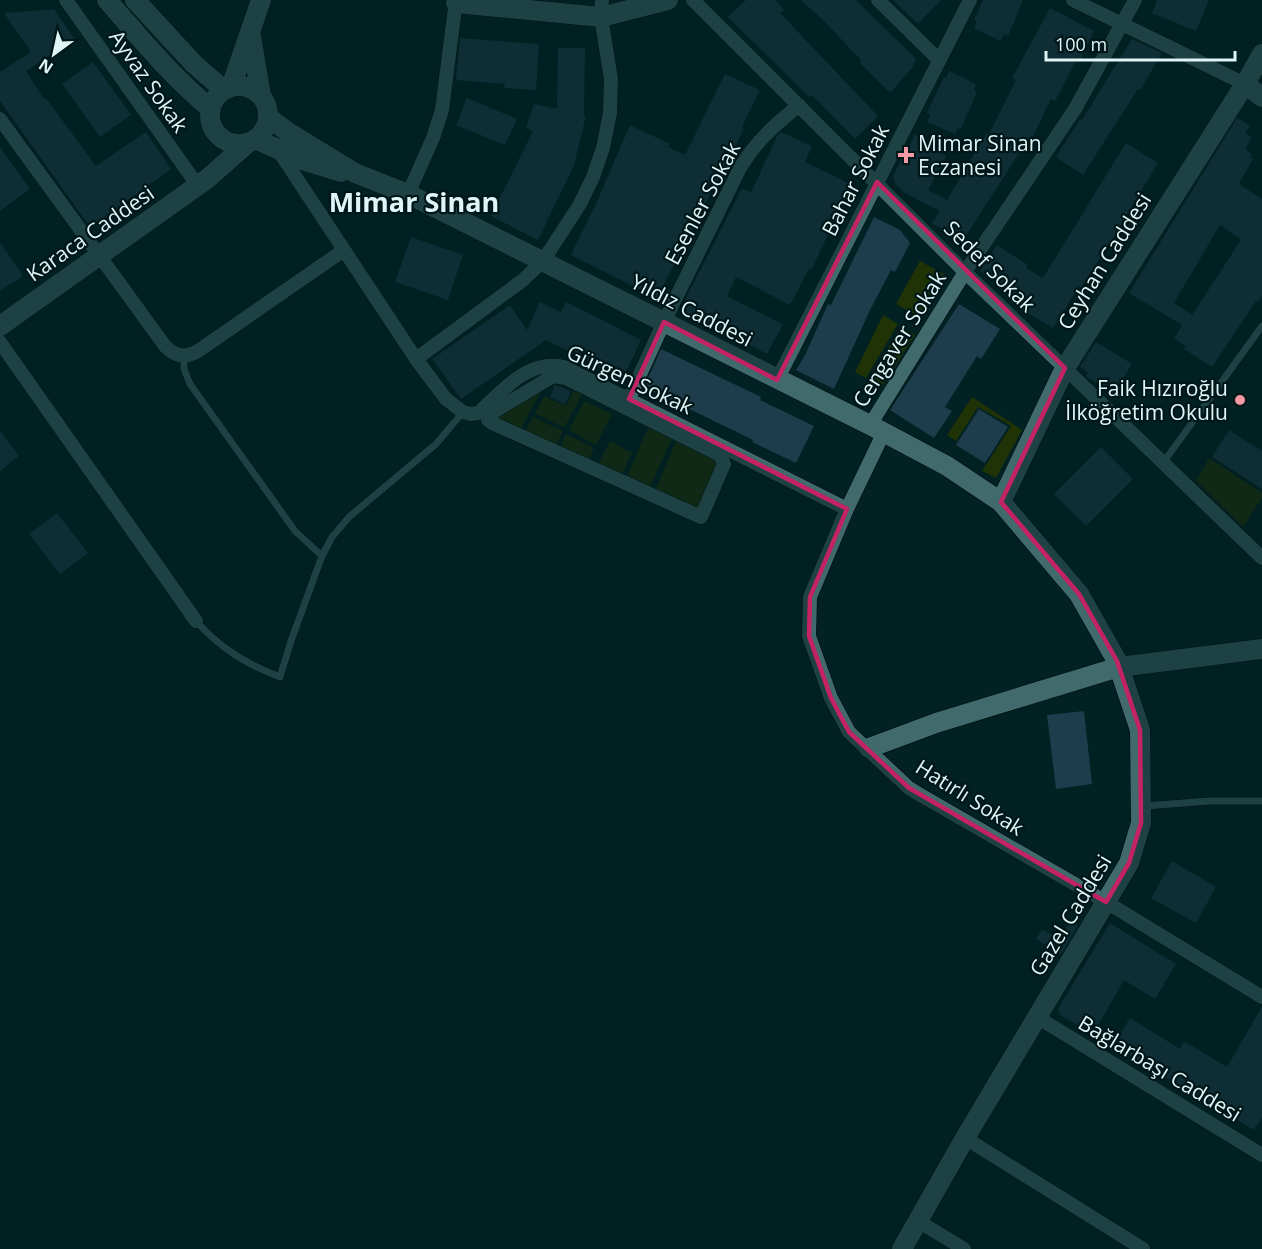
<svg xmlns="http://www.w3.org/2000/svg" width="1262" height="1249" viewBox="0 0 1262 1249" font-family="'Open Sans',sans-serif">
<rect width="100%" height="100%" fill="#012122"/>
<path fill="#1f3307" d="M920 261 945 275 921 318 896 304Z
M883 315 898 324 866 378 855 372Z
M901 326 915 335 882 386 869 380Z
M555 381 585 389 564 428 535 413 544 396 566 406 574 390Z
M545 384 519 432 492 417Z
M972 397 1022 430 996 478 982 471 1011 426 978 407 956 441 947 435Z
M584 401 612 414 596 445 569 430Z
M533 417 563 431 554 449 523 435Z
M650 423 674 435 648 491 625 481Z
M566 434 594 448 587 463 558 451Z
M678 437 717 456 714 461 718 463 699 514 653 495Z
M610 441 632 453 620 478 596 469Z
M1209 458 1262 493V498L1243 527 1196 481Z"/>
<path fill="#1e3c4c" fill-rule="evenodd" d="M746 0H775L784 10 780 13 878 116 855 139 812 95 809 97 728 17Z
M801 0H856L916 59 912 68 890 93 859 62 861 60 823 20Z
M893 0H941L918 24Z
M983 0H1023L1008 36 1004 34 1001 41 974 28 977 21 974 20Z
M1157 0H1209L1196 31 1152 13Z
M1050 8 1094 31 1079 62 1076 61 1055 101 1051 99 1028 146 1025 144 962 242 932 223 940 211 903 192 895 183 893 176 915 134 924 139 922 143 946 156 928 190 947 200 987 133 989 134 1016 80 1012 78Z
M54 9 77 42 66 50 63 46 26 71 44 99 46 98 96 166 146 132 171 169 90 227 0 101V72L31 52 4 13Z
M460 38 539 44 536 90 504 88 505 84 456 80Z
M1132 39 1162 53 1141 89H1138L1083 175 1056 157 1080 119 1082 120Z
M558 48H585L584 116H586L574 165 538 240 491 216 533 131 526 128 534 104 557 109Z
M93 62 131 115 100 137 62 84Z
M949 71 976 84 974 90 977 92 961 129 958 128 955 134 927 122 931 115 927 113 944 77 946 78Z
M725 74 760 90 742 127 744 129 657 298 571 255 599 197 630 125 670 144 668 147 685 155Z
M467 98 517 119 505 145 456 125Z
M1237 118 1250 125 1245 133 1252 137 1245 149 1252 154 1250 157 1253 159 1239 184 1262 199V296L1258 302 1256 301 1212 367 1184 349 1186 346 1174 339 1182 325 1129 293ZM1220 225 1241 240 1192 315 1174 303Z
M781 132 812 146 805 162 852 185 811 270 809 269 790 305 736 277 727 296 783 324 767 354 680 310 742 188 751 193 777 136Z
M1126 143 1158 163 1108 246 1081 287 1079 286 1053 328 1016 306 1021 298 980 271 997 245 1028 265 1026 268 1043 278Z
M0 147 30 189 0 211Z
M874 217 900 230 910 243 895 272 891 270 870 310 834 389 796 370 805 355 828 304 831 305Z
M411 237 463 255 448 300 395 282Z
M0 242 23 276 0 291Z
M540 302 561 312 566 302 641 340 623 378 546 340 461 399 432 359 510 305 527 330Z
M959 304 1000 329 981 359 977 356 945 407 952 411 934 438 890 410Z
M1096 342 1132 364 1113 394 1090 379 1086 376 1088 372 1080 367Z
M661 349 761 397 760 400 814 426 796 463 752 442 753 440 644 387Z
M555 385 571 391 565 404 550 397Z
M979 409 1008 427 985 463 956 445Z
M1229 430 1262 451V489L1212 457Z
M0 431 19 456 0 471Z
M1101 447 1133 479 1086 526 1054 494Z
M57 513 88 553 60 574 29 534Z
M1084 711 1092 784 1056 789 1047 715Z
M1172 861 1216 887 1196 923 1151 898Z
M1070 921 1078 925 1061 954 1036 939 1042 929 1060 939Z
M1110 923 1176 964 1155 999 1124 980 1093 1034 1060 1015 1058 1009Z
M1262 1007V1117L1254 1130 1113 1045 1130 1018 1180 1049 1184 1041 1227 1067Z"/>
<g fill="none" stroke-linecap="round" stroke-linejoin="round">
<g stroke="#00090a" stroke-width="8">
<path id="lane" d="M184 357V369L190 384 295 531 322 556
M1163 463 1262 326
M196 621C220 648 246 664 280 677L291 641 322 556 332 537 349 517 436 444 463 412
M1144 806 1210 801H1262"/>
</g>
<g stroke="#00090a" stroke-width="15">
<path id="street" d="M66 0 198 186
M693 0 965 272 1262 558
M878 0 939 60
M1073 0 1245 84
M0 119 165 346C176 357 185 358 198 351L344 250
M278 150 416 359 446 399 463 412 471 414 478 413C503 391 527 359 564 367L847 509
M408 194 433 138 442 110 456 0
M0 342 196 621
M416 359 523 280 543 261 580 204 593 177 603 148 610 113 611 79 601 17 602 0
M553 376 566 378 720 455 724 464 701 517 492 423 488 420 490 415 498 409Z
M777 380 970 0
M625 407 664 322 740 168C756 141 775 125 799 105
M870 425 965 272 1075 109 1135 0
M884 432 847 509 810 597 809 636 831 698 849 732 909 788 917 793 1106 902 1262 997
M1037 1017 1262 1155
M965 1138 1143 1249
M918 1221 964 1249"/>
</g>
<g stroke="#00090a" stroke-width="21">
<path id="secondary" d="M107 0C140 38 172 77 211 109
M135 0 194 64 224 90
M456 3 601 17 668 0
M251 36 261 96
M1245 84 1262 97
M210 115a29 29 0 1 1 58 0a29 29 0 1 1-58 0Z
M231 87 261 0
M268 117 288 132 355 173 408 194 870 425 947 466 1001 502 1079 594 1117 661 1140 730 1141 823 1129 863 965 1138 902 1249
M255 139 305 161 341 172
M0 326 207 179 249 142
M1001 502 1065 368 1245 84 1262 54
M869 748 936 723 1119 667 1262 649"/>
</g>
<use href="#lane" stroke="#416a6c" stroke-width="7"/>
<use href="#street" stroke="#416a6c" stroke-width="14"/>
<use href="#secondary" stroke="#416a6c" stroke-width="20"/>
</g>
<path d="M0 0H1262V1249H0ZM877 182 1065 368 1001 502 1079 594 1117 661 1140 730 1141 823 1129 863 1106 902 909 788 849 732 831 698 809 636 810 597 847 509 629 399 664 322 777 380Z" fill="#012122" fill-opacity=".55" fill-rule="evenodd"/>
<path fill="none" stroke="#c32363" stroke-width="4.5" stroke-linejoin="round" d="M877 182 1065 368 1001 502 1079 594 1117 661 1140 730 1141 823 1129 863 1106 902 909 788 849 732 831 698 809 636 810 597 847 509 629 399 664 322 777 380Z"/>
<g fill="#f49aa4" stroke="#001719" stroke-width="2">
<path d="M903 146h6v6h6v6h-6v6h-6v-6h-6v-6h6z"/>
<circle cx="1240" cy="400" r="6"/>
</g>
<g text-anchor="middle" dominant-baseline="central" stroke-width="4.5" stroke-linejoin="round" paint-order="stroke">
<g font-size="21" fill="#dff5f6" stroke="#001719">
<text transform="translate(149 81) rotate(55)">Ayvaz Sokak</text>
<text transform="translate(855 180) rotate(-63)">Bahar Sokak</text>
<text transform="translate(702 203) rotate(-62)">Esenler Sokak</text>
<text transform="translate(90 233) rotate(-35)">Karaca Caddesi</text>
<text transform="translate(1104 261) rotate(-58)">Ceyhan Caddesi</text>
<text transform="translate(990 266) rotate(45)">Sedef Sokak</text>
<text transform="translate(692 310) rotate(27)">Yıldız Caddesi</text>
<text transform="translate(899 339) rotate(-58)">Cengaver Sokak</text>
<text transform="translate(630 379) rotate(25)">Gürgen Sokak</text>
<text transform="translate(970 797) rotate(32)">Hatırlı Sokak</text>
<text transform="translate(1070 915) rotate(-59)">Gazel Caddesi</text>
<text transform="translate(1160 1068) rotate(31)">Bağlarbaşı Caddesi</text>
</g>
<g font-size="21" fill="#dff5f6" stroke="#001719" text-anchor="start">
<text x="918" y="143">Mimar Sinan<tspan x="918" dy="24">Eczanesi</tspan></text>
<text x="1228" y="388" text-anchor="end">Faik Hızıroğlu<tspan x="1228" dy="24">İlköğretim Okulu</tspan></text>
</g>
<g font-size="27" font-weight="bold" fill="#dff5f6" stroke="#001719">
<text x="414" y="201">Mimar Sinan</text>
</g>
</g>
<g transform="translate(54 54) rotate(213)" stroke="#001719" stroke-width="4.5" paint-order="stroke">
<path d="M0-4.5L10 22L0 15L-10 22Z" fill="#dff5f6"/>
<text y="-9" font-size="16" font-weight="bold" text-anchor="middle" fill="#dff5f6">N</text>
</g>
<path d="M1046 51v9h189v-9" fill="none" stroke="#dff5f6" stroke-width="3"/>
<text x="1055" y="51" font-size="18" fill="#dff5f6" stroke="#001719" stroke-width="4.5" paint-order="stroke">100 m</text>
</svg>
